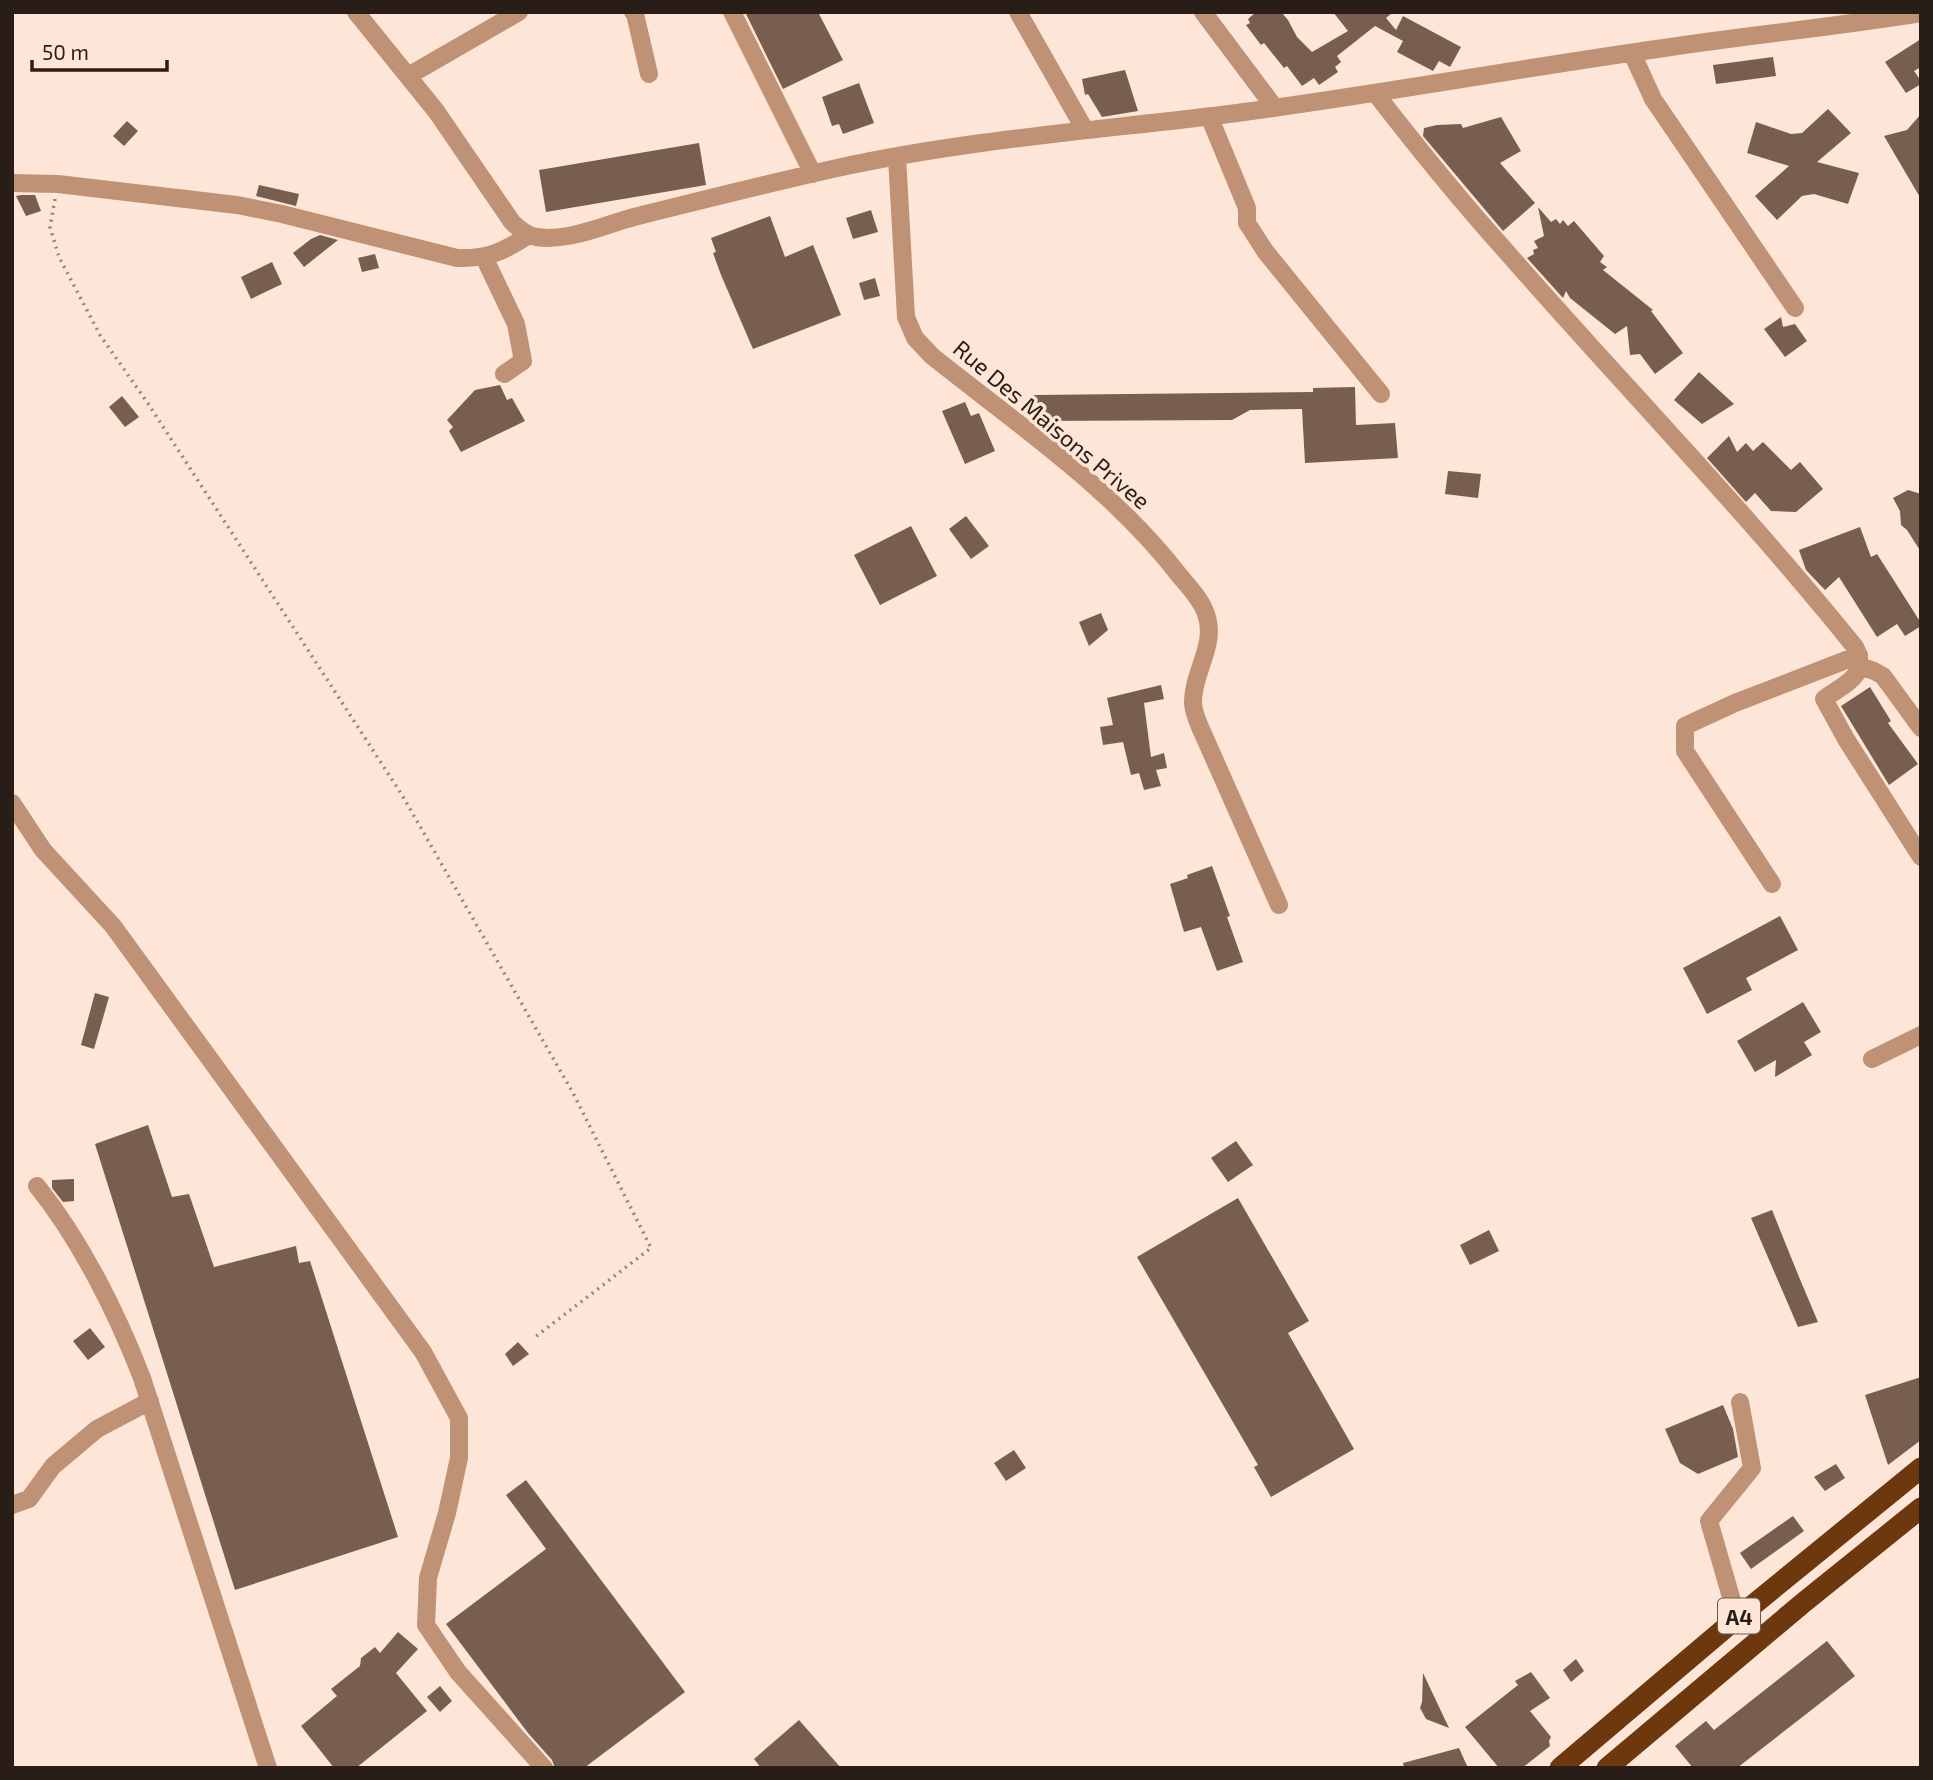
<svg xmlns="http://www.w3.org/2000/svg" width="1933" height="1780" viewBox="0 0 1933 1780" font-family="'Exo 2',sans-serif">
<rect width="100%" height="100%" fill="#fde5d7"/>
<path fill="#775e4e" d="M745 12H818L843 60 783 89Z
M1256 12H1281L1288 20 1297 37 1312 52 1348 31 1333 12H1393L1386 18 1396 30 1403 16 1461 47 1450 67 1439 61 1433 71 1397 52 1403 41 1375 26 1337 56 1341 62 1335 67 1338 72 1319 85 1314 78 1302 86 1287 66 1284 68 1264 43 1261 45 1246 25 1250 23 1248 19Z
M1921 39V67L1914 71 1921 81V84L1906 93 1885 62Z
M1773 57 1776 76 1716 84 1713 65Z
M1125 70 1138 111 1102 117 1088 94 1085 95 1082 79Z
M859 83 874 123 843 134 839 124 832 126 822 97Z
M1828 109 1851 133 1817 162 1859 173 1848 204 1814 194 1802 196 1777 220 1755 196 1789 166 1747 153 1756 122 1791 134 1802 133Z
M1921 114V199L1884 136 1907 130Z
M1501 117 1521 151 1500 163 1535 203 1503 231 1423 136 1424 128 1437 125 1461 124 1463 128Z
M127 121 138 131 124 146 113 136Z
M699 143 706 185 546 212 539 170Z
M259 185 299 194 296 206 256 196Z
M21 195H35L41 211 26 216 16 196Z
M1538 207 1551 222 1556 219 1560 224 1563 220 1568 226 1574 221 1604 256 1600 262 1607 267 1603 270 1653 310 1651 311 1683 353 1655 374 1640 354 1630 355 1627 326 1615 334 1570 298 1566 291 1563 298 1527 258 1534 254 1533 250 1538 248 1534 241 1544 236Z
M871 210 878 232 853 239 846 218Z
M770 216 785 257 813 245 841 315 753 349 721 275 713 253 716 252 711 238Z
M320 235 338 240 304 267 293 253 311 239Z
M375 254 379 268 362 272 358 258Z
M272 262 282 284 251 299 241 277Z
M875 278 880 296 864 300 859 283Z
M1781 317 1783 327 1795 324 1807 341 1785 357 1764 329Z
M1699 372 1734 404 1702 424 1674 400Z
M500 385 507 400 512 398 525 421 461 452 449 431 453 427 447 420 475 390Z
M1355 387 1356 425 1395 423 1398 458 1305 463 1302 409 1250 410 1232 420 1034 421V395L1313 392V388Z
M122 396 139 417 125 427 109 407Z
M965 402 971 416 979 413 995 451 965 464 942 411Z
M1729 436 1737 452 1746 443 1753 451 1763 442 1791 470 1800 462 1823 489 1796 512 1771 511 1755 493 1746 502 1707 458Z
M1448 471 1481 474 1478 498 1445 494Z
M1908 490 1921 494V552L1907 530 1901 525 1900 511 1893 498Z
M966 516 989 546 971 559 949 529Z
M911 526 937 576 880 605 854 555Z
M1860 527 1871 557 1877 554 1921 623V626L1905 636 1897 624 1877 637 1839 577 1825 590 1806 570 1799 550Z
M1101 613 1108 630 1089 646 1079 622Z
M1161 685 1164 699 1144 703 1151 757 1164 753 1167 768 1156 770 1161 786 1144 790 1139 773 1131 775 1123 742 1103 745 1100 727 1113 725 1107 698Z
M1870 687 1891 721 1888 723 1918 764 1889 785 1841 706Z
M1212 866 1230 916 1227 917 1243 962 1217 971 1201 927 1184 932 1170 884 1188 878 1187 875Z
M1780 916 1798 950 1746 978 1752 990 1707 1014 1683 968Z
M95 993 109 997 94 1049 81 1045Z
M1803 1002 1821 1032 1804 1042 1812 1055 1775 1077 1776 1060 1755 1072 1737 1041Z
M148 1125 172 1197 189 1194 214 1267 296 1246 299 1263 310 1261 398 1537 235 1590 95 1144Z
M1236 1141 1253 1165 1228 1182 1211 1158Z
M74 1179V1201L63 1202 52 1188V1180Z
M1238 1198 1309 1321 1288 1333 1354 1449 1271 1497 1254 1467 1258 1465 1137 1257Z
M1772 1210 1799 1277 1818 1322 1798 1327 1751 1218Z
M1489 1230 1499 1251 1470 1265 1460 1245Z
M90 1328 105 1347 88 1360 73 1341Z
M518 1342 529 1354 513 1366 505 1354Z
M1921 1377V1440L1888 1465 1865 1395Z
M1723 1405 1733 1429 1738 1457 1698 1474 1680 1463 1665 1429Z
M1014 1450 1026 1468 1006 1481 994 1463Z
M1836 1464 1845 1478 1825 1491 1814 1477Z
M526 1480 685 1692 584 1768H555L552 1760 528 1733 446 1624 546 1549 506 1495Z
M1793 1516 1804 1531 1751 1569 1740 1553Z
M398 1632 418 1649 396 1673 427 1711 356 1768H334L301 1726 337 1696 331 1689 360 1666 361 1658 375 1647 380 1653Z
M1827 1641 1855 1676 1737 1768H1693L1675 1746 1706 1721 1714 1730Z
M1576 1659 1584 1671 1571 1682 1563 1670Z
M1531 1672 1550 1698 1530 1711 1551 1737 1549 1741 1550 1746 1522 1768H1499L1465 1727 1518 1685 1515 1681Z
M1423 1673 1449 1728 1426 1719 1420 1708 1422 1702Z
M440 1686 452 1701 440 1712 427 1697Z
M799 1720 841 1768H761L754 1759Z
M1459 1748 1468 1768H1404L1403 1763Z"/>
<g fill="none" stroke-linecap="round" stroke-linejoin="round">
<path stroke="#96857a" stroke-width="3.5" stroke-dasharray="2 5" stroke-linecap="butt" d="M55 199 50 227 59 257 100 335 147 402 402 795 573 1093 651 1248 534 1338"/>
<path stroke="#bf9275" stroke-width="18" d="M356 12 436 111 512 222C519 229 526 235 536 237 568 242 604 225 634 217 702 200 770 183 837 168 969 139 1103 130 1237 113 1380 94 1521 68 1664 48 1749 35 1835 27 1921 13
M633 12 635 14 649 74
M732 12 813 174
M1018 12 1085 130
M1203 12 1275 108
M1632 53 1653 99 1795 308
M408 76 519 12
M1376 94C1417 147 1459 199 1504 249 1620 382 1744 509 1855 647 1870 676 1844 684 1824 699L1846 739 1921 857
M1209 116 1247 208V223L1265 251 1381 394
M897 157 906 317 915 338 932 356C1018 425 1111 487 1179 575 1188 586 1201 599 1206 614 1217 645 1193 671 1193 702 1193 711 1197 719 1200 727L1279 905
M12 183 58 184 237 205 282 214 457 258C489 259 504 251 529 235
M484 257 516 324 523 361 504 374
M1860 666 1874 671 1883 676 1921 728
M12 803 43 850 113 926 423 1352 459 1418V1458L447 1513 428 1578 426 1625 458 1672 544 1768
M1772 884 1685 751V726L1735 703 1859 655
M1872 1059 1921 1035
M37 1186C81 1241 117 1313 142 1378L268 1768
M12 1505 29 1499 53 1466 97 1429 150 1401
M1737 1618 1709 1521 1752 1468 1740 1402"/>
<path stroke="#6d380d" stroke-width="21" d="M1560 1768 1737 1618 1921 1468
M1607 1768 1803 1603 1921 1508"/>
</g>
<g text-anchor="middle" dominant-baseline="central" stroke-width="7" stroke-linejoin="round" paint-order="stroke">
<rect fill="#fde5d7" stroke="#685a51" stroke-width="2" x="1718" y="1598.5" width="42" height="35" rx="5"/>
<g font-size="21" font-weight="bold" fill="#281e17">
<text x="1739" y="1616">A4</text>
</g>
<g font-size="23" fill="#281e17" stroke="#fde5d7">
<text transform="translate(1052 424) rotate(40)">Rue Des Maisons Privee</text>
</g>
</g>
<rect width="1933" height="1780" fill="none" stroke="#281e17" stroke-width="28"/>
<path d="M32 60v10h135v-10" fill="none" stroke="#281e17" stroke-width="3.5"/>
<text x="42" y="60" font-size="21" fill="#281e17" stroke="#fde5d7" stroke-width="5" paint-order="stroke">50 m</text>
</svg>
